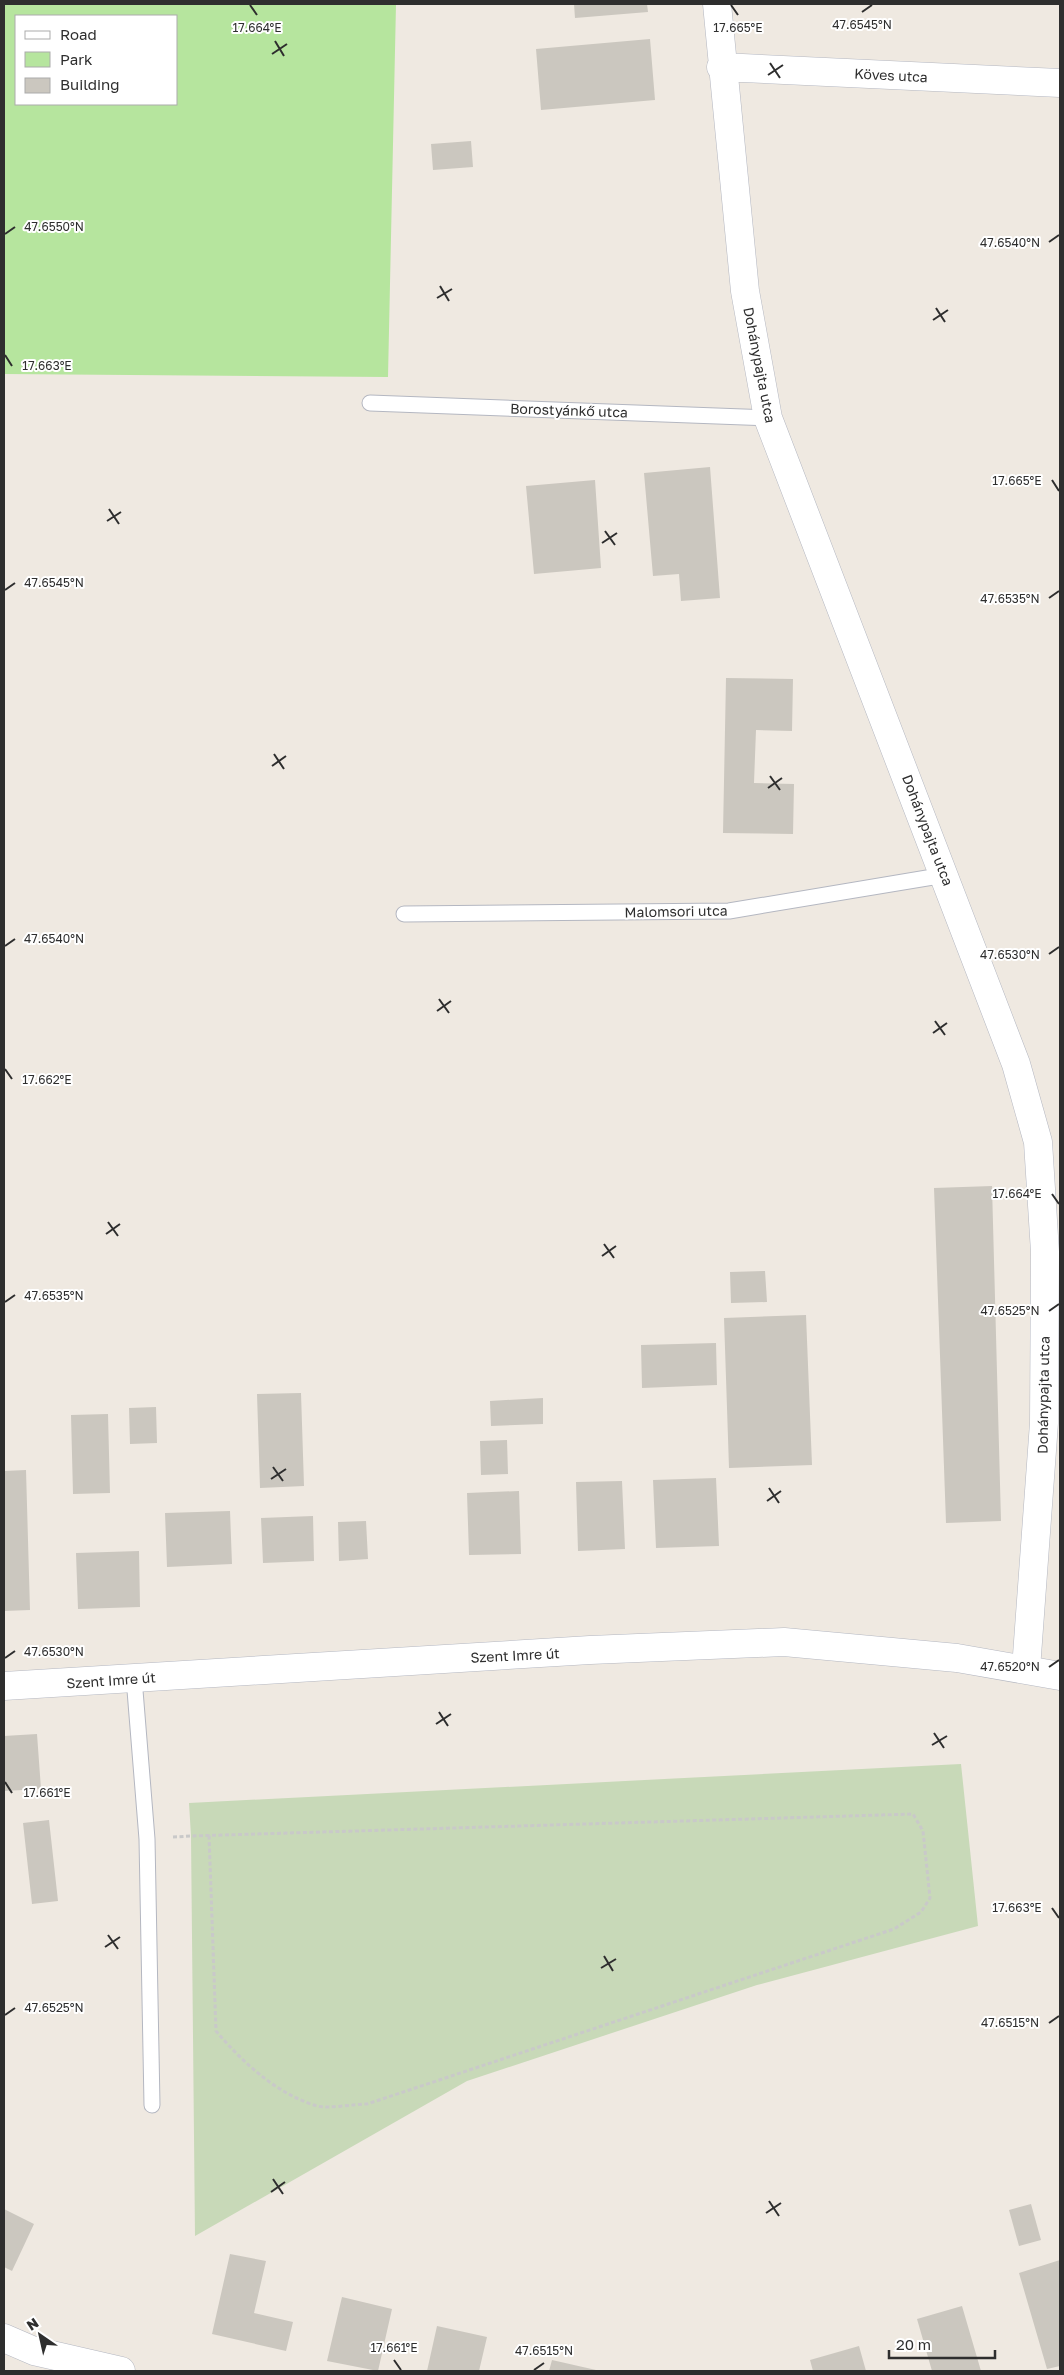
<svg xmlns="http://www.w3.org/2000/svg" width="1064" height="2375" viewBox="0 0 1064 2375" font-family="'Golos Text',sans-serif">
<rect width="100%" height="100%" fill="#efe9e1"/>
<path fill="#b6e59e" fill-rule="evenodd" d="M4 4H396L388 377 4 374ZM16 16H176V104H16Z"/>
<path fill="#c8d9b8" d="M961 1764 978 1926 757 1985 467 2081 195 2236 191 1836 189 1803Z"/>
<path fill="#cbc7bf" d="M574 4H647L648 12 575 18Z
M650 39 655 100 541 110 536 49Z
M471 141 473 167 433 170 431 144Z
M710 467 720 598 681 601 679 574 653 576 644 473Z
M595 480 601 568 534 574 526 486Z
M726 678 793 679 792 731 756 730 754 783 794 784 793 834 723 833Z
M992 1186 1001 1521 946 1523 934 1188Z
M765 1271 767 1302 731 1303 730 1272Z
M806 1315 812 1465 729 1468 724 1318Z
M716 1343 717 1385 642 1388 641 1345Z
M301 1393 304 1486 260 1488 257 1394Z
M543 1398V1424L491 1426 490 1401Z
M156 1407 157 1443 130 1444 129 1408Z
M108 1414 110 1493 73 1494 71 1415Z
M507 1440 508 1474 481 1475 480 1441Z
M26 1470 30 1610 4 1611V1471Z
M716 1478 719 1546 656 1548 653 1480Z
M622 1481 625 1549 578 1551 576 1482Z
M519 1491 521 1554 469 1555 467 1493Z
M230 1511 232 1564 167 1567 165 1513Z
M313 1516 314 1561 263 1563 261 1518Z
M366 1521 368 1559 339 1561 338 1522Z
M139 1551 140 1607 78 1609 76 1553Z
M37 1734 41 1789 4 1791V1736Z
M49 1820 58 1901 32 1904 23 1823Z
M1031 2204 1041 2240 1019 2246 1009 2210Z
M4 2209 34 2224 12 2271 4 2267Z
M230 2254 266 2261 254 2313 293 2322 286 2351 212 2334Z
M1060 2260V2366L1047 2369 1019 2273Z
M342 2297 392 2309 378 2371 327 2361Z
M962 2306 981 2371H932L917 2319Z
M437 2326 487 2337 479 2371H427Z
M859 2346 866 2371H813L810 2360Z
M552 2360 596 2370V2371H549Z"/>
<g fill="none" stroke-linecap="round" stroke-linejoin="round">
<g stroke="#b4b7c1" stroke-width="17">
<path id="lane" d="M370 403 768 418
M404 914 729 911 945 875
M134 1678 147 1839 152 2105"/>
</g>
<g stroke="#b4b7c1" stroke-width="29">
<path id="street" d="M717 4 745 291 768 418 1016 1064 1038 1142 1045 1252 1044 1423 1026 1669
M721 67 1060 83
M4 2338 34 2351 121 2371"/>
</g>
<g stroke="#b4b7c1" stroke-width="29">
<path id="secondary" d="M4 1686 590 1650 784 1642 957 1658 1060 1676"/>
</g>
<path stroke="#c9c9c9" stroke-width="3" stroke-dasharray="4 2.5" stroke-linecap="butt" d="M173 1837 191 1836 913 1814 923 1831 930 1898 921 1912 894 1929 367 2104C354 2104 329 2109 317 2106 277 2094 243 2063 216 2031L209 1835"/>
<use href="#lane" stroke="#fff" stroke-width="15"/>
<use href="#street" stroke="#fff" stroke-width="28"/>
<use href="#secondary" stroke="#fff" stroke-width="28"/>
</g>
<path fill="none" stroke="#2e2e2e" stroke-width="2" d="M250 5 257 15M731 5 738 15M862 12 872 5M275 41 284 56M272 54 287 44M770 63 780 78M768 75 783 65M5 234 15 227M1049 242 1059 235M440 286 449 301M437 298 452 289M936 308 945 322M933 320 948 310M5 355 12 366M1052 480 1059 491M109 509 119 524M107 521 121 512M605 531 615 545M602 543 617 533M5 590 15 583M1049 598 1059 591M274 754 284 769M272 766 286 756M770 776 780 790M768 788 782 778M5 946 15 939M1049 954 1059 947M439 999 449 1013M437 1011 451 1001M935 1021 945 1035M933 1033 947 1023M5 1069 12 1079M1052 1194 1059 1204M108 1222 118 1236M106 1234 120 1224M604 1244 614 1258M602 1256 616 1246M5 1302 15 1295M1049 1311 1059 1304M273 1467 283 1481M271 1479 286 1469M769 1488 779 1503M767 1501 781 1491M5 1658 15 1651M1049 1667 1059 1660M439 1712 448 1726M436 1724 451 1714M934 1733 944 1748M932 1745 947 1736M5 1782 12 1793M1052 1908 1059 1918M108 1935 118 1949M105 1947 120 1937M604 1956 613 1971M601 1968 616 1959M5 2015 15 2008M1049 2023 1059 2016M273 2179 283 2194M271 2192 285 2182M769 2201 779 2216M766 2213 781 2203M394 2360 401 2370M534 2370 544 2363"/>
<g text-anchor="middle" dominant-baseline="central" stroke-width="4" stroke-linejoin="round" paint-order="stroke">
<g font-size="14" fill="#2e2e2e" stroke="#fff">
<text transform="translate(891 75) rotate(3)">Köves utca</text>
<text transform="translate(760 365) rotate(79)">Dohánypajta utca</text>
<text transform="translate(569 410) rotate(2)">Borostyánkő utca</text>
<text transform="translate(928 830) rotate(69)">Dohánypajta utca</text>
<text transform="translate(676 911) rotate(-1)">Malomsori utca</text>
<text transform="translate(1043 1395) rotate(-89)">Dohánypajta utca</text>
<text transform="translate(515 1655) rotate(-3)">Szent Imre út</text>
<text transform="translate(111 1680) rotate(-4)">Szent Imre út</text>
</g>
</g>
<g font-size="12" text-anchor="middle" fill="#2e2e2e" stroke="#fff" stroke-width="4" stroke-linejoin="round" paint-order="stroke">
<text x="862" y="29">47.6545°N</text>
<text x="257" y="32">17.664°E</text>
<text x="738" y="32">17.665°E</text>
<text x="54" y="231">47.6550°N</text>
<text x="1010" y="247">47.6540°N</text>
<text x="47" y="370">17.663°E</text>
<text x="1017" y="485">17.665°E</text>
<text x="54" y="587">47.6545°N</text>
<text x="1010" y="603">47.6535°N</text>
<text x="54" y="943">47.6540°N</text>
<text x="1010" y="959">47.6530°N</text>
<text x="47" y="1084">17.662°E</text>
<text x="1017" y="1198">17.664°E</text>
<text x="54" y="1300">47.6535°N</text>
<text x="1010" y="1315">47.6525°N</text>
<text x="54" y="1656">47.6530°N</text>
<text x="1010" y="1671">47.6520°N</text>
<text x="47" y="1797">17.661°E</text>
<text x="1017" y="1912">17.663°E</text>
<text x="54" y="2012">47.6525°N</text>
<text x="1010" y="2027">47.6515°N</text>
<text x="394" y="2352">17.661°E</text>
<text x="544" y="2355">47.6515°N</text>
</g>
<rect width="1064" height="2375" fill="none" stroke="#2e2e2e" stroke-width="10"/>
<rect x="15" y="15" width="162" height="90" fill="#ffffff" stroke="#ababab"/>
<rect x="25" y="31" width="25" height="8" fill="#ffffff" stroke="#ababab"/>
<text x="60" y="40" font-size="15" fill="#2e2e2e">Road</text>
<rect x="25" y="52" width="25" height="15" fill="#b6e59e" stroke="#ababab"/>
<text x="60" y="65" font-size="15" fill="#2e2e2e">Park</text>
<rect x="25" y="78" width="25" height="15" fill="#cbc7bf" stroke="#ababab"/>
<text x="60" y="90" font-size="15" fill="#2e2e2e">Building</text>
<g transform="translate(40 2335) rotate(326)" stroke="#ffffff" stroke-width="4" paint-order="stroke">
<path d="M0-4L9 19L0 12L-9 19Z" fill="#2e2e2e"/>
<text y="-8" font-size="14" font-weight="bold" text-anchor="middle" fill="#2e2e2e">N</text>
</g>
<path d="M889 2350v8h106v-8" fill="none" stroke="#2e2e2e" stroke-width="2.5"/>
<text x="896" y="2350" font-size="15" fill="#2e2e2e" stroke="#ffffff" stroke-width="4" paint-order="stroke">20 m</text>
</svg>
